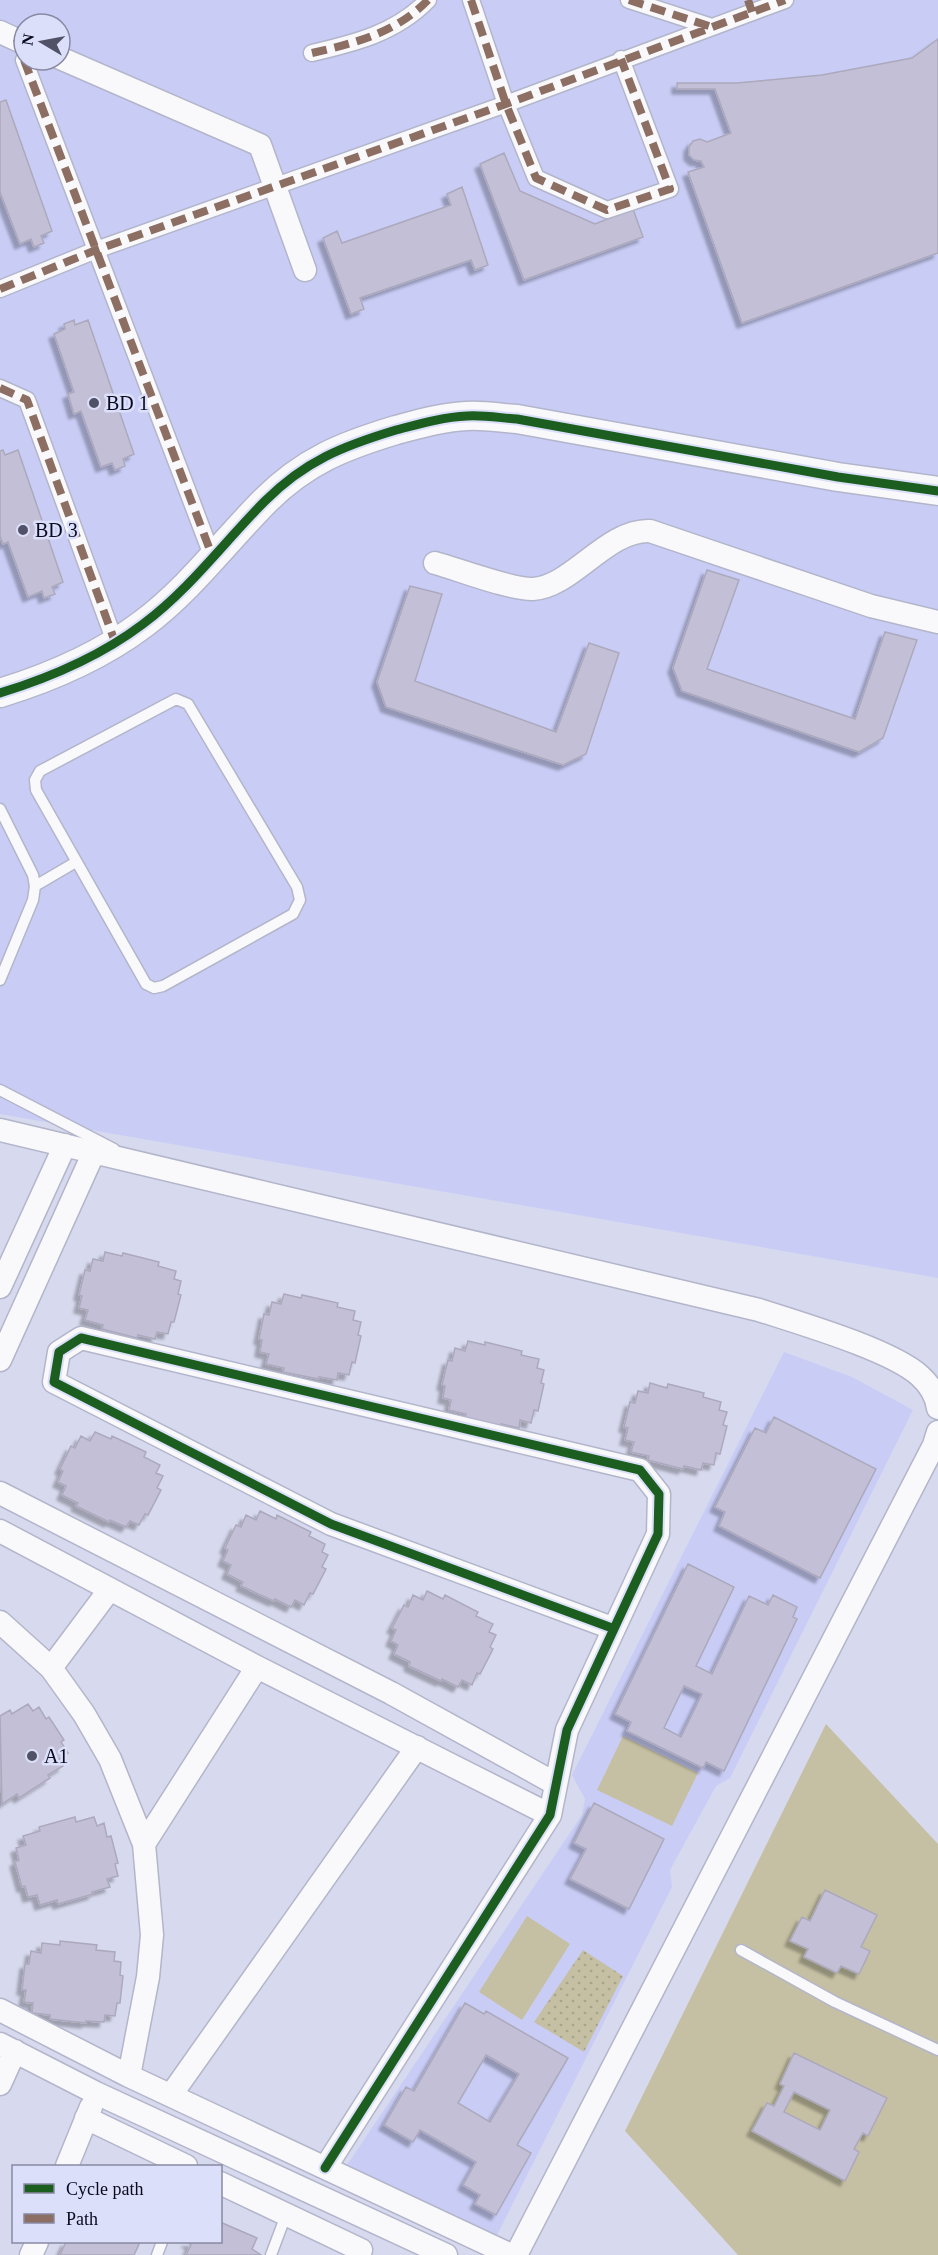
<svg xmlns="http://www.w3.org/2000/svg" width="938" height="2255" viewBox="0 0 938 2255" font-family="Georgia,serif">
<defs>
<pattern id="grass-dots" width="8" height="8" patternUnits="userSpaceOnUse" patternTransform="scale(1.5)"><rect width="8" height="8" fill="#c5c0a3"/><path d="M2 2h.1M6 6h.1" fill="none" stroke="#a8a48c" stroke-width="1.8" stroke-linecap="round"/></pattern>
<filter id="shadow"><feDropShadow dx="-5" dy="5" stdDeviation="1.5" flood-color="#0004"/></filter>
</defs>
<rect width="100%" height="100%" fill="#d7d9ee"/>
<path fill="#c9cdf6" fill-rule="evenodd" d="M0 0H938V1278L0 1114ZM24 24H60V60H24Z
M784 1352 852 1377 913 1410 730 1778 716 1786 670 1870 672 1887 494 2241 345 2168 582 1815 585 1799 572 1775Z"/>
<path fill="url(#grass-dots)" d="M583 1950 623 1976 584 2052 534 2022Z"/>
<path fill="#c5c0a3" d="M826 1724 938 1844V2255H738L625 2131Z
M623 1736 698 1773 672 1826 597 1790Z
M527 1916 570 1944 522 2020 479 1992Z"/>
<path fill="#c3bfd7" stroke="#aca9bd" stroke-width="1.5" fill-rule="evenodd" filter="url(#shadow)" d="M938 39V253L742 323 688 172 704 167 701 161 694 160 689 155V147L693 141 700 139 707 142 731 133 715 89H677V83H737L822 75 912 58Z
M6 100 52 231 41 236 44 243 34 247 31 239 20 244 0 192V102Z
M504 153 520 191 595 224 633 209 643 237 524 280 480 164Z
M462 187 488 265 475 270 471 260 360 298 364 309 351 314 323 238 337 231 342 243 451 205 447 194Z
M74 320 75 325 88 320 134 454 123 459 125 466 115 470 112 463 101 467 81 411 74 414 68 394 74 392 54 334 65 329 64 324Z
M3 450 5 455 18 450 63 582 52 587 55 594 44 598 42 591 28 597 8 542 3 544 0 536V451Z
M707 570 739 580 707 669 855 719 885 632 917 640 883 738 859 752 682 691 673 668Z
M410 586 442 594 415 681 556 732 589 643 619 653 586 754 563 765 386 707 377 682Z
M105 1252 122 1256 123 1253 159 1262 158 1266 176 1271 174 1279 181 1281 178 1294 181 1295 174 1322H171L168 1334 157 1332 155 1339 138 1335 137 1338 102 1329 103 1325 85 1320 88 1310 79 1308 82 1296 79 1295 85 1270 90 1271 93 1259 103 1261Z
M284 1294 301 1298 302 1295 338 1303 337 1307 355 1311 353 1320 361 1322 358 1335 361 1336 355 1363 352 1362 349 1375 338 1373 337 1380 319 1377V1379L283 1372 284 1368 266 1364 269 1354 260 1352 262 1340 259 1339 264 1314 269 1315 272 1302 281 1304Z
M468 1341 485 1345V1342L522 1351 521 1355 539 1359 537 1368 544 1370 541 1383 544 1384 538 1411 534 1410 531 1423 520 1420 519 1428 501 1424V1427L465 1418 466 1414 449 1410 451 1400 443 1398 445 1386 442 1385 448 1360 452 1361 455 1348 465 1351Z
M650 1383 667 1388 668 1384 704 1393 703 1397 721 1402 719 1410 727 1412 723 1425 727 1426 720 1454 716 1453 714 1465 703 1463 701 1470 684 1466 683 1469 648 1460 649 1456 631 1452 634 1442 625 1440 628 1428 624 1427 630 1402 635 1403 638 1391 648 1393Z
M774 1417 876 1469 820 1578 719 1526 725 1512 715 1507 755 1428 766 1433Z
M95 1432 111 1439 112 1436 146 1452 144 1457 160 1465 156 1473 163 1476 157 1488 161 1490 148 1515 145 1514 139 1525 130 1521 126 1527 110 1520 109 1522 76 1506 78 1503 62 1495 66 1486 58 1482 63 1471 60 1469 71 1446 75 1448 81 1436 90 1441Z
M260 1511 276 1519 277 1515 311 1532 309 1536 325 1544 322 1552 328 1555 322 1567 326 1569 313 1594 310 1593 304 1605 295 1600 291 1607 275 1599 274 1601 241 1586 243 1582 227 1574 231 1565 223 1561 228 1550 225 1548 236 1525 241 1527 246 1515 256 1520Z
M688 1564 734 1587 696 1666 712 1674 749 1596 768 1605 773 1595 797 1607 793 1617 797 1619 724 1771 706 1762 703 1768 627 1731 631 1722 615 1714ZM684 1686 702 1694 681 1737 664 1728Z
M427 1591 443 1599 445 1595 478 1612 476 1616 493 1624 489 1632 496 1635 490 1647 493 1649 480 1674 477 1673 472 1685 462 1680 458 1687 442 1679 441 1681 409 1666 410 1662 394 1654 398 1645 391 1641 396 1630 392 1628 404 1605 408 1607 413 1595 423 1600Z
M28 1704 33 1711 39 1707 46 1719 49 1717 64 1740 61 1742 68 1753 59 1759 63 1766 48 1775 50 1778 19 1798 17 1794 2 1804 0 1716 10 1710 12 1714Z
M594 1803 664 1839 629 1909 570 1879 586 1849 574 1843Z
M75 1817 76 1822 94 1817 97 1826 104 1823 107 1837 111 1836 118 1863 115 1864 118 1876 107 1879 110 1887 92 1892 93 1894 58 1904 57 1900 40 1905 37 1895 28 1897 25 1886 22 1887 15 1862 19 1860 16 1848 26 1845 23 1836 40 1831 39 1827Z
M825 1890 877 1915 861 1947 870 1951 859 1974 841 1966 837 1973 804 1957 808 1949 790 1941 802 1917 810 1921Z
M60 1941 97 1945 96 1950 115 1952 114 1961 121 1962 120 1975 123 1976 120 2003H117L115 2016 105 2015 104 2022 86 2021V2023L50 2019V2015L32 2013 33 2003 24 2002 26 1990H22L25 1964H29L31 1951 41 1953 42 1943 60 1945Z
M465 2003 484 2014 486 2011 568 2058 517 2145 531 2153 496 2215 475 2204 480 2195 463 2185 476 2162 420 2130 413 2142 384 2125 406 2087 414 2091ZM486 2055 519 2074 490 2122 458 2103Z
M794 2053 887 2098 868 2136 863 2133 854 2149 859 2152 845 2181 752 2131 767 2103 774 2106 784 2086 780 2084ZM794 2092 830 2110 820 2130 784 2112Z
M220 2222 257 2238 252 2249 261 2255H186L191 2245 187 2242H220Z
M66 2242H140L134 2255H60Z"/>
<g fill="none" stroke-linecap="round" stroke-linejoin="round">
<g stroke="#b3b5ca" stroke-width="13">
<path id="service" d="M176 699 188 704 297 887 300 900 293 914 163 986 154 988 146 984 36 790 35 780 40 771Z
M0 809 33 875 35 886 33 900 0 980
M35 886 76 862
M0 1090 114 1149
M741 1950 835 2002 938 2050
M157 2255 162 2242
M271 2255 286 2215"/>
</g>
<g stroke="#b3b5ca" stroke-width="19">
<path id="pedestrian" d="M471 0 506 104 536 178 607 210 670 189 621 59
M629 0 712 27
M312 53C355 43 396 33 428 0
M24 60 213 558
M0 289 96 250 506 104 785 0
M0 388 27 400 115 642"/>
</g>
<g stroke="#b3b5ca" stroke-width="25">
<path id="minor" d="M0 32 24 43
M60 58 260 145 305 270
M435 563C457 569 512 590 533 589 572 587 607 529 650 531L871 606 938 622
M0 1130 759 1310C799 1323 892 1350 920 1376 930 1385 936 1395 938 1408
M0 1287 65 1145
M0 1360 94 1152
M0 1493 391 1693 556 1784
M0 1531 257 1667 550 1815
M0 1622 51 1668 84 1714 110 1759 144 1844 152 1935 148 1977 129 2076
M51 1668 110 1589
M144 1844 257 1667
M0 2010 129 2076 511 2255
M0 2044 96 2093 446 2255
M0 2084 15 2051
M171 2095 417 1747
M86 2118 186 2166
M67 2166 91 2107
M325 2168 550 1815 567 1730 658 1534 659 1494 640 1470 81 1338 59 1352 54 1382 331 1524 612 1628
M220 2183 361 2250
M31 2255 37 2242
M516 2255 934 1445 938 1432"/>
</g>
<g stroke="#b3b5ca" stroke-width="31">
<path id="tertiary" d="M0 693C49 678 102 655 143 624 190 589 225 541 265 501 305 461 343 446 396 430 419 424 443 417 467 416 484 415 501 418 517 419L838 477 938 491"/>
</g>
<use href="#service" stroke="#f9f9fc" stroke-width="10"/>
<use href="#pedestrian" stroke="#f9f9fc" stroke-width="16"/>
<use href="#minor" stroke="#f9f9fc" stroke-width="22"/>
<use href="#tertiary" stroke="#f9f9fc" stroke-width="28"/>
<path stroke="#8d6e63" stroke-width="8" stroke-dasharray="15 8" stroke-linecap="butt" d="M471 0 506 104 536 178 607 210 670 189 621 59
M629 0 712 27
M748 0 752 12
M17 39 24 59
M312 53C355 43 396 33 428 0
M24 60 213 558
M0 289 96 250 506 104 785 0
M0 388 27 400 115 642"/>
<g stroke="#dcdff9" stroke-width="13">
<path id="cycleway" d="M0 693C49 678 102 655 143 624 190 589 225 541 265 501 305 461 343 446 396 430 419 424 443 417 467 416 484 415 501 418 517 419L838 477 938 491
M325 2168 550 1815 567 1730 658 1534 659 1494 640 1470 81 1338 59 1352 54 1382 331 1524 612 1628"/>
</g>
<use href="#cycleway" stroke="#1b5e20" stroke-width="9"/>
</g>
<g fill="#515267" stroke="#dcdff9" stroke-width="2">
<circle cx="94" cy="403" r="6"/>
<circle cx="23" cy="530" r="6"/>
<circle cx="32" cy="1756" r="6"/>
</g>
<g text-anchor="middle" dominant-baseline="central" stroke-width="5" stroke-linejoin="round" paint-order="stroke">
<g font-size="20" fill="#09091f" stroke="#dcdff9" text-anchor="start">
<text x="106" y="403">BD 1</text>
<text x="35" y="530">BD 3</text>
<text x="44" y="1756">A1</text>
</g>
</g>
<rect x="12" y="2165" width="210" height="78" fill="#dcdff9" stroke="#8889a2" stroke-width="1.5"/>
<rect x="24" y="2184" width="30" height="9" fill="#1b5e20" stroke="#8889a2" stroke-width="1.5"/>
<text x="66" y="2195" font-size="18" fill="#09091f">Cycle path</text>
<rect x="24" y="2214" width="30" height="9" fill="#8d6e63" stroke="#8889a2" stroke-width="1.5"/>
<text x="66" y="2225" font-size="18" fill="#09091f">Path</text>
<g transform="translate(42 42) rotate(280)"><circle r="28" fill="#dcdff9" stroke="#8889a2" stroke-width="1.5"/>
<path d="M0-4.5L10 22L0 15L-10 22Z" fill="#515267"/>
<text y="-9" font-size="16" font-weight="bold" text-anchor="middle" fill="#09091f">N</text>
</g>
</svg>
